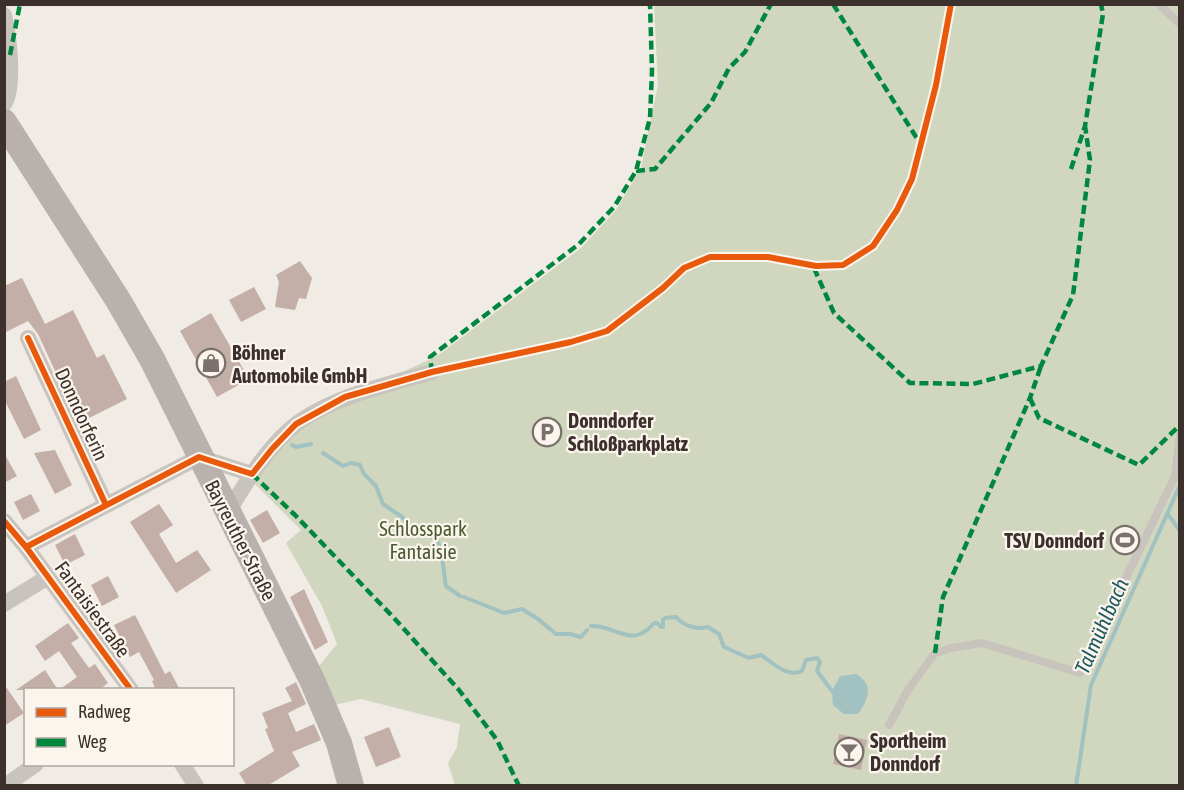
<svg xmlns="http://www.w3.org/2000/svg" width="1184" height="790" viewBox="0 0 1184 790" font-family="'Asap Condensed',sans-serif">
<rect width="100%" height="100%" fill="#f0ebe5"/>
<path fill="#d1d6bf" d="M654 5H1179V785H455L448 763 457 747 460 724 361 699 334 705 318 667 337 644 322 606 286 543 301 530 250 479 311 414 437 356 581 248 616 210 641 168 658 84Z"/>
<path fill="#a1c2c1" d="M856 674C875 685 868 699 858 714H844L833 705 832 691 840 676Z"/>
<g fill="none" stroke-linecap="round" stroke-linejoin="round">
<path stroke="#a1c2c1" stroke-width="4" d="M292 445 296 447 311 444
M323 453 343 466 351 463 360 465 364 474 376 486 383 504 402 517 412 528 437 540C444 555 443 570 446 586L460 596
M1167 513 1180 531
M464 597 504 613 522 609 538 619 556 634H570L581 637 587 630
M591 626C617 625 632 650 654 623H657L661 627H663V620L665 618 676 617C684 626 697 630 708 627L719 634 724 647 749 658 761 655C773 663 787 678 802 671L806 660 817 658 820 662 817 671 832 691
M1076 786 1091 685 1180 485"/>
</g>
<path fill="#c3afa7" d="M300 261 312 278 306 299 299 298 295 310 275 307 279 282 276 275Z
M22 278 45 324 73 310 97 358 104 354 127 399 79 423 38 334 28 321 4 333V286Z
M254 287 266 309 241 322 229 300Z
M211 313 249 379 217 397 180 331Z
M16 376 41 430 24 439 4 399V382Z
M55 450 72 485 55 494 34 453Z
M4 453 17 476 4 483Z
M31 494 40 511 23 520 14 502Z
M159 504 173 525 159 534 176 563 197 550 211 570 176 593 130 522Z
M267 510 280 533 263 543 250 520Z
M75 534 85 555 65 565 55 545Z
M108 576 119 597 102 606 91 585Z
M304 589 328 642 315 650 290 597Z
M135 615 165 674 170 671 180 690H156L152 681 154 680 139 652 130 657 114 625Z
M68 623 79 638 71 643 89 668 95 664 108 683 99 690H59L77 677 59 651 45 661 35 646Z
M45 670 58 690H16Z
M296 682 306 704 288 713 296 732 314 724 321 740 292 752 300 766 267 786H247L239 773 274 751 265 729 268 728 262 713 292 701 285 688Z
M4 684 24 713 4 726Z
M389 727 401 757 376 767 364 737Z
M839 734 867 740 861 770 833 764Z"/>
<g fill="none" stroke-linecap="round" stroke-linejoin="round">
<path stroke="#c9c3be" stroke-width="8" d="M1159 4 1180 24
M432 372 571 342 607 331
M889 725 908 690 935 653 951 648 982 643 1080 673 1175 476 1180 435"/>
<path stroke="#c9c3be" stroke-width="16" d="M4 15C9 35 15 88 4 104
M28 338 106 505
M228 512C246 482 270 443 299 422 338 395 387 385 432 372
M4 521 26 547 131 690
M26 547 199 457 252 474
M4 604 48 577
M182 764 196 786
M5 786 36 764"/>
<path stroke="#b8b1ad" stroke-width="26" d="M4 122 118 300 152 359 312 680 339 743 351 786"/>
<path stroke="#00873e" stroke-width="4.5" stroke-dasharray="9 4.5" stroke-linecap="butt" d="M833 4 921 145
M10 55 20 4
M1071 169 1085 126 1103 14 1101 4
M636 171 655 169 711 103 729 68 745 52 771 4
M814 268 834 313 910 383 973 384 1041 366 1073 295 1090 160 1085 126
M432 372 430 357 579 244 614 207 636 171 650 118 652 71 650 4
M1030 398 1039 418 1139 465 1180 425
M252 474 295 515 394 618 459 690 497 740 519 786
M935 653 943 597 1030 398 1041 366"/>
<g stroke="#fbf5ee" stroke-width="10">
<path id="cycleway" d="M28 338 106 505
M4 521 26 547 131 690
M26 547 199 457 252 474 272 449 296 424 345 397 432 372 571 342 607 331 663 288 684 268 710 257H768L816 266 843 265 873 246 897 210 912 179 936 85 951 4"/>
</g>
<use href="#cycleway" stroke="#e8590c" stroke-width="6"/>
</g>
<defs>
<g id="shop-ring" transform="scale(1.5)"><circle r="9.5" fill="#fbf5ee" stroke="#7a716c" stroke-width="1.5"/><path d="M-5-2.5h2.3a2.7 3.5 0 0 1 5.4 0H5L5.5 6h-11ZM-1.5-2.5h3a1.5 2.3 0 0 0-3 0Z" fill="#7a716c"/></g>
<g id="parking-ring" transform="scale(1.5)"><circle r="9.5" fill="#fbf5ee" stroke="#7a716c" stroke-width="1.5"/><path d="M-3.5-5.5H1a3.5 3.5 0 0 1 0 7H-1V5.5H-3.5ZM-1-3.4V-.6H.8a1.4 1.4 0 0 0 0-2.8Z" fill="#7a716c"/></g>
<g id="stadium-ring" transform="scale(1.5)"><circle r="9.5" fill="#fbf5ee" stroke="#7a716c" stroke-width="1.5"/><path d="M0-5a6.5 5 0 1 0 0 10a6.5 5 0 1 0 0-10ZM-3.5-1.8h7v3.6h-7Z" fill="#7a716c"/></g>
<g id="bar-ring" transform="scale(1.5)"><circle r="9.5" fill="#fbf5ee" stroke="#7a716c" stroke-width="1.5"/><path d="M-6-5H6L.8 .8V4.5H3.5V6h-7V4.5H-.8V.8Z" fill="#7a716c"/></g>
</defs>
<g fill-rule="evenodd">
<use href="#shop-ring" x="211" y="363"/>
<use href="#parking-ring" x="547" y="432"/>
<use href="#stadium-ring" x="1125" y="540"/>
<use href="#bar-ring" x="849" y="752"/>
</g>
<g text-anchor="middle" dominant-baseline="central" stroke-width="4.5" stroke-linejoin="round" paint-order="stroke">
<g font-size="20" font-weight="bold" fill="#3b302b" stroke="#fbf5ee" text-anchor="start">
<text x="232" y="352">Böhner<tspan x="232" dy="23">Automobile GmbH</tspan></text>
<text x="568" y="420">Donndorfer<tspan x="568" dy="23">Schloßparkplatz</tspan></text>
<text x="1104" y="540" text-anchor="end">TSV Donndorf</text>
<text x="870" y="740">Sportheim<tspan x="870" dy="23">Donndorf</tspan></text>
</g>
<g font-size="20" fill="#3b302b" stroke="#fbf5ee">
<text transform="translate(82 414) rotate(65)">Donndorferin</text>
<text transform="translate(241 540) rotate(63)">Bayreuther Straße</text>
<text transform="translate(93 609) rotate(54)">Fantaisiestraße</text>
</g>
<g font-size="20" fill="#4a5a2e" stroke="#fbf5ee">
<text x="423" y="528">Schlosspark<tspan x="423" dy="23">Fantaisie</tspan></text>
</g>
<g font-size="21" font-style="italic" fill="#1f5a5e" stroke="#fbf5ee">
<text transform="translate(1101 626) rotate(-66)">Talmühlbach</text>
</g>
</g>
<rect width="1184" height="790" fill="none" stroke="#3b302b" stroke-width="12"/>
<rect x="24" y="688" width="210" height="78" fill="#fbf5ee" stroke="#aea6a0" stroke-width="1.5"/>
<rect x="36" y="708" width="30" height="9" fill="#e8590c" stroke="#aea6a0" stroke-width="1.5"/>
<text x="78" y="718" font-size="18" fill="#3b302b">Radweg</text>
<rect x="36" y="738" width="30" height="9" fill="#00873e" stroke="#aea6a0" stroke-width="1.5"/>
<text x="78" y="748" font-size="18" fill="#3b302b">Weg</text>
</svg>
